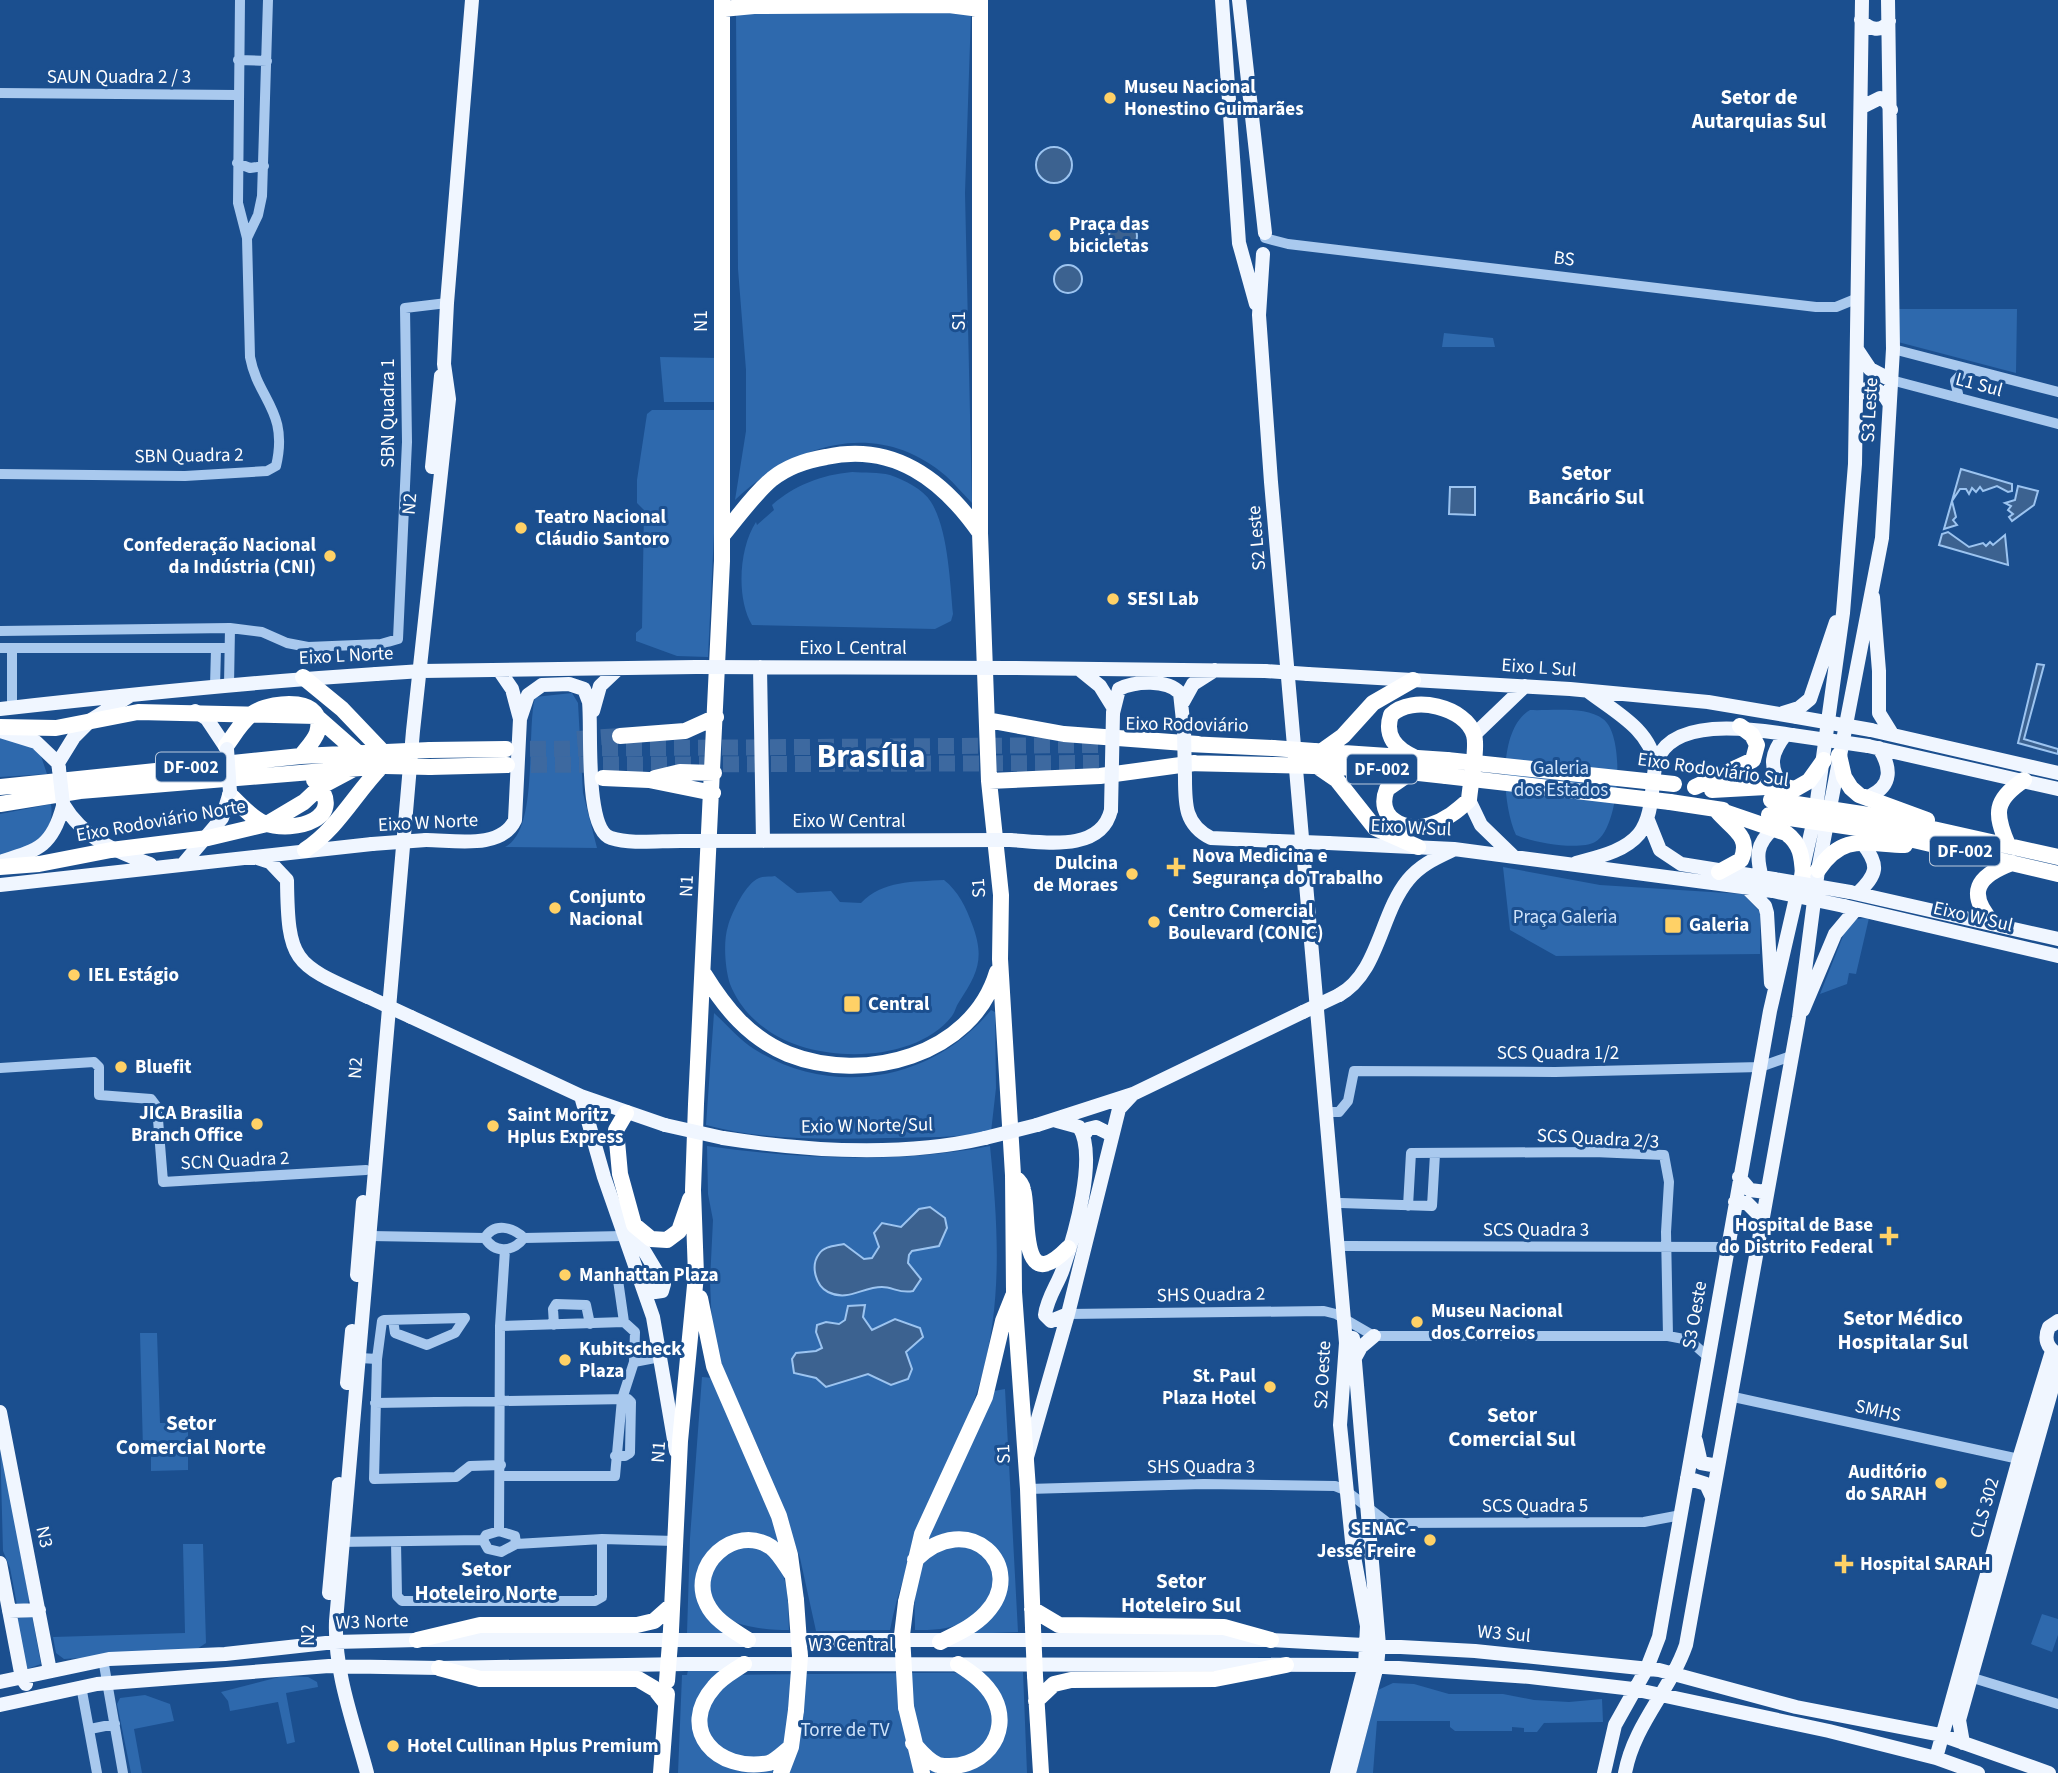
<svg xmlns="http://www.w3.org/2000/svg" width="2058" height="1773" viewBox="0 0 2058 1773" font-family="'Source Sans 3',sans-serif">
<rect width="100%" height="100%" fill="#1b4f8f"/>
<path fill="#2e69ad" d="M759 10 971 13 965 193 972 503C963 494 955 484 946 476 877 417 794 444 735 500L746 431V370L738 269 736 14Z
M1897 309H2017L2016 373 1898 342Z
M1444 333 1493 338 1495 347H1442Z
M660 357 720 358 724 402H664Z
M652 410H720L708 657 677 656 636 641V633L642 628 644 510 637 503V480L647 414Z
M852 472C864 473 879 472 890 475 904 480 923 489 931 502 948 529 950 582 953 614L951 621 935 629 752 625C736 598 739 548 756 522L757 525 774 510 772 505C795 485 821 475 852 472Z
M572 693 578 703 583 793 597 848 505 847C539 830 526 733 535 697Z
M1530 710C1550 711 1586 706 1603 719 1626 735 1620 829 1595 842 1578 851 1532 842 1516 835 1502 805 1497 729 1530 710Z
M0 736 39 750 47 774 0 777Z
M51 804C56 838 27 847 0 856V814Z
M1503 867 1600 885 1743 894 1760 912V954L1556 956 1510 930Z
M775 876 797 893 831 891 840 902 861 903C883 880 913 882 944 880 958 891 966 907 972 924 985 958 978 973 959 1002 956 1006 955 1012 952 1016 914 1065 812 1064 766 1029 750 1018 737 1002 730 984 725 969 723 941 728 926 732 912 746 883 759 878 763 876 770 877 775 876Z
M1869 918 1856 974 1849 973 1847 984 1820 994 1847 926 1856 919Z
M991 1010 995 1012 996 1088 991 1132C956 1138 924 1137 889 1138 829 1139 765 1141 706 1125L714 1013C727 1025 740 1040 754 1049 832 1099 933 1081 991 1010Z
M707 1146C801 1159 897 1164 990 1146 998 1225 1003 1301 981 1379 956 1464 907 1542 890 1630L816 1631 800 1558 765 1463 721 1364 712 1327 710 1281 713 1220 708 1194Z
M140 1333H157L160 1423H188V1470L151 1471V1452L143 1450Z
M702 1377 713 1378 756 1474 785 1552 749 1536 699 1571 729 1633H687L690 1538Z
M1005 1389 1018 1632 967 1634C992 1618 1006 1605 1005 1575L956 1533H944L927 1541 994 1391Z
M0 1439 29 1599 28 1604 17 1605 10 1568 3 1551Z
M183 1544H203L206 1643 194 1651 64 1659 56 1653 53 1637 185 1633Z
M962 1544 985 1554 996 1583C977 1622 957 1631 915 1630 915 1608 910 1564 934 1550 942 1546 954 1546 962 1544Z
M740 1547C790 1547 788 1592 789 1630 740 1630 689 1618 718 1557Z
M2042 1614 2058 1619V1635L2052 1652 2031 1644Z
M32 1616 41 1664 27 1669 15 1619Z
M688 1670H723L720 1675 1023 1672 1027 1773H678L682 1675H687Z
M283 1676 308 1677 317 1682 318 1687 286 1693 295 1742 287 1744 278 1702 230 1711 228 1701 221 1692Z
M1393 1683 1414 1684 1449 1694H1503L1534 1700 1569 1702 1602 1699 1603 1722 1544 1723 1537 1732H1524V1728L1512 1727V1731H1455L1450 1727V1721H1377L1373 1773H1356L1378 1690Z
M145 1695 170 1704 174 1721 134 1729 142 1773H131L117 1704 120 1698Z"/>
<path fill="#3c6290" stroke="#9cc4f0" stroke-width="2" d="M1036 165a18 18 0 1 1 36 0a18 18 0 1 1-36 0Z
M1109 236a14 14 0 1 1 28 0a14 14 0 1 1-28 0Z
M1054 279a14 14 0 1 1 28 0a14 14 0 1 1-28 0Z
M1961 469 2012 484V491L2008 492 1997 486 1983 491 1980 487 1976 492 1972 488 1969 494 1966 489H1960L1952 501 1956 517 1953 520 1957 525 1944 529Z
M2018 486 2038 491 2034 505 2012 521 2009 517 2013 514 2008 510 2011 506 2005 503 2015 500Z
M1450 487H1475V515L1449 514Z
M1948 532 1969 547 1983 543 1986 546 1990 542 1993 545 2005 535 2008 565 1939 545 1942 534Z
M2037 664 2044 665 2024 739 2058 749V754L2018 743Z
M930 1207 945 1218 947 1228 939 1246 912 1251 909 1255 908 1263 921 1279 913 1291C900 1294 893 1287 882 1287 862 1287 848 1302 828 1292 816 1286 810 1266 819 1254 824 1246 835 1246 844 1244L864 1259 872 1258 879 1247 874 1233 882 1223 901 1227 919 1209Z
M865 1305 863 1317 872 1330 895 1319 920 1328 923 1337 906 1352 912 1369 908 1379 891 1385 868 1374 826 1387 816 1378 794 1373 792 1359 796 1353 816 1351 822 1348 816 1332 817 1325 826 1322 839 1324 845 1320 848 1306Z"/>
<g fill="none" stroke-linecap="round" stroke-linejoin="round">
<path stroke="#3d69a0" stroke-width="16" stroke-dasharray="16 8" stroke-linecap="butt" d="M577 739 620 736
M506 749 1100 745
M507 765 1101 763"/>
<path stroke="#a9c9ee" stroke-width="10" d="M238 60 267 61
M0 93 237 95
M237 163 250 168 264 166
M247 238 258 215 262 196 268 0
M1265 238 1288 244 1816 307H1836L1858 298
M1893 349 2058 392
M1891 380 2058 424
M1959 398 1955 381 1966 369
M0 474 185 476 267 471 276 466C289 411 258 400 250 357L247 238 238 203 240 0
M0 631 230 628 262 632 287 643 308 647 381 644 398 639 407 442 405 308 447 303
M0 648H229
M12 648V708
M229 685 230 628
M215 686 216 649
M0 1068 94 1062 99 1067V1095L151 1099 157 1107 163 1182 366 1170
M1332 1112H1339L1348 1101 1354 1071 1555 1072 1760 1067 1791 1056
M1341 1203 1432 1206 1435 1154
M1408 1206 1411 1153 1594 1152 1664 1155 1669 1182 1666 1232 1668 1336
M371 1236 485 1238
M485 1238C495 1254 513 1252 524 1238
M485 1238C494 1222 513 1227 524 1238
M524 1238 623 1236
M1345 1246 1727 1247
M618 1280 624 1322
M1068 1314 1324 1311 1336 1314 1374 1336H1668L1689 1340 1707 1356
M554 1325 553 1309 556 1304 586 1305 590 1324
M500 1326 624 1322 635 1332 634 1362 622 1399 615 1476H500
M360 1358 377 1359 374 1479 456 1477 470 1466 501 1465
M377 1359 382 1321 384 1320 465 1318 455 1333 427 1345 395 1333 393 1320
M634 1362 660 1357
M1729 1396 2019 1459
M375 1403 628 1399 631 1402 630 1453 625 1456H615
M1028 1489 1204 1484 1335 1486 1345 1490 1388 1523
M499 1531 500 1326 505 1250
M499 1531 515 1536 516 1544 501 1552 488 1549 483 1540 486 1535Z
M336 1542 483 1540
M396 1542 397 1596 402 1601H595L602 1597V1539
M516 1544 602 1539 675 1541
M1353 1551 1370 1532 1388 1523 1644 1522 1681 1515
M103 1659 123 1773
M1973 1678 2058 1704
M81 1686 97 1773
M90 1729 115 1724"/>
<path stroke="#f0f6ff" stroke-width="14" d="M1222 0 1239 243 1256 304
M1239 0 1265 233
M1861 20C1869 30 1882 33 1889 21
M1862 107 1880 98 1887 102 1891 110
M1263 254 1259 315 1271 482 1346 1343 1340 1425 1353 1551 1367 1626 1365 1665 1337 1773
M1858 351 1870 369 1891 380
M1856 397C1868 382 1881 388 1889 403
M432 467 441 376
M1873 597 1879 671V713L1892 734
M1010 668 1265 671
M1079 669 1100 686 1113 707
M499 670 512 689 520 719
M422 671 696 667
M1308 674 1570 689 1708 702 1797 717
M1589 692C1615 712 1651 730 1655 765
M1183 702 1193 684 1215 670
M0 709C125 695 250 682 376 674
M195 711 207 719 227 749
M593 711 600 686 618 669
M1113 713 1119 689C1135 681 1167 679 1180 693L1184 730
M1783 713 1799 708 1810 699 1836 622
M1871 730 2058 773
M0 731 36 742 58 763
M1474 735 1525 686
M1868 746 2058 789
M59 769 58 763 74 737 91 720 131 695
M1185 778C1185 805 1185 825 1211 838L1278 841
M1782 786C1768 766 1771 753 1786 734
M1870 796C1893 785 1891 767 1879 748
M1469 800 1481 825 1514 857
M63 804C83 838 115 851 150 864
M1648 820 1660 850 1681 864 1774 879
M426 840C454 840 501 850 515 820L520 719 528 695 542 685 569 684 584 689 589 702C592 728 584 830 611 838 633 845 664 840 687 841
M1010 840C1043 842 1101 853 1111 810
M1328 843 1454 849 1773 891
M254 857 270 862 287 880C288 964 294 964 368 997
M0 862C38 850 52 847 63 806
M184 863 222 818 230 792
M1576 863C1597 857 1624 852 1639 834 1653 816 1651 790 1655 768 1665 714 1755 729 1792 735
M1762 878C1756 856 1756 844 1773 829
M0 885 372 844
M1747 888 1765 906 1767 913 1771 983
M1850 892 2058 939
M1858 893C1877 874 1880 866 1863 844
M1844 906 2058 956
M1339 995C1379 973 1380 914 1408 880 1420 865 1436 858 1453 850
M1803 1010 1835 934 1856 909
M411 1017 581 1096 665 1125
M581 1096 604 1177 653 1317 676 1451
M1057 1121 1079 1127C1098 1156 1074 1237 1063 1269 1058 1284 1047 1298 1045 1315L1051 1321 1068 1314
M1037 1125 1133 1094 1303 1012
M1084 1135 1088 1129 1096 1127 1112 1135
M723 1138C806 1151 903 1157 985 1138
M1739 1177 1750 1190 1766 1192
M1735 1202 1747 1203 1762 1218
M634 1225 640 1244 664 1284 662 1291 655 1292 643 1282
M357 1275 363 1202
M2058 1354C2046 1348 2044 1338 2049 1327L2058 1321
M1355 1358 1361 1347 1374 1336
M347 1383 352 1331
M0 1412 50 1671
M1696 1441 1701 1463 1718 1466
M1027 1457 1068 1314 1119 1109 1133 1094
M1687 1478 1706 1484 1712 1497
M0 1563 22 1678 26 1684
M329 1593 339 1484
M9 1611 39 1610
M0 1682 109 1659 225 1654 335 1642 417 1640H1271L1475 1651 1659 1670 1796 1707 1941 1735 2049 1773
M0 1705 97 1684 329 1666 439 1668 685 1664 1355 1665 1530 1677 1633 1689 1829 1731 1936 1758 1978 1773
M1963 1743 1959 1720 2058 1367
M1936 1758 2019 1459 2052 1351
M367 1773C354 1724 334 1672 336 1621L413 731 449 399 444 364 447 303 472 0
M1349 1773 1377 1666 1379 1645 1353 1338
M1604 1773 1615 1725 1647 1668 1659 1637 1770 1011 1815 815 1843 613 1855 464 1862 0
M1625 1773C1634 1724 1670 1691 1686 1645L1799 1017 1818 870 1882 538 1893 349 1888 0"/>
<path stroke="#fff" stroke-width="16" d="M980 0V533L989 781 1001 895 1000 959 1013 1175 1014 1292 1028 1489 1033 1628
M722 9 754 6 949 5 980 9
M722 536C738 517 753 495 772 479 787 467 808 460 826 457 894 442 943 480 980 533
M303 677 342 709 383 752
M987 720 1064 734 1198 744
M0 727 56 728 138 712 316 716 358 753
M620 736 685 731 716 717
M1188 744 1273 748
M226 746C235 734 243 719 255 712 274 701 328 696 317 733 314 741 306 749 301 756
M430 750 506 749
M1314 751 1447 760
M1322 751 1343 736 1373 703 1413 680
M1839 755 1844 777 1851 788 1859 795 1927 820
M1185 763 1274 765
M1314 766 1382 769 1446 776
M430 767 507 765
M1318 767 1337 780 1375 828 1418 847
M1413 771 1387 789C1375 818 1405 833 1430 825 1446 820 1457 811 1469 800 1470 785 1478 748 1474 735 1466 707 1412 694 1391 715 1384 736 1396 749 1414 757
M603 778 649 780 713 793
M655 778 680 772 714 773
M989 781 1100 776 1195 763
M0 787 301 756 386 752
M1695 787 1753 760 1757 745 1752 735 1740 726
M1712 790 1782 786 1795 789 1809 781 1824 760
M230 795C240 804 251 818 264 823 295 834 350 818 314 780
M1670 802 1723 810
M0 804 80 791 385 766
M1716 809 1786 833C1801 844 1802 857 1803 875
M1717 811C1731 828 1752 836 1741 860L1719 872
M1875 816 2058 857
M1871 830 2058 874
M2008 845C1994 813 1994 800 2024 780
M305 850C338 828 354 795 381 767
M0 867 39 864 111 850 208 838 267 824 304 802 320 787 352 770
M1818 870C1843 833 1864 844 1905 845
M1993 923C1966 893 1977 876 2012 863
M704 974C725 1008 749 1038 788 1054 864 1084 972 1056 997 972
M626 1113 616 1130 620 1174 634 1225 651 1239 667 1240 679 1231 690 1199
M1014 1177C1018 1180 1022 1184 1023 1190 1030 1211 1017 1300 1068 1248
M700 1298 714 1366 779 1516 790 1555 796 1600
M915 1560C968 1507 1029 1567 986 1613 973 1627 956 1634 940 1642
M906 1602 922 1534 985 1397 1003 1321 1013 1296
M1032 1609 1059 1625 1224 1627 1271 1640
M671 1630 680 1441 696 1275 693 1190 696 1104 722 561V0
M417 1640 480 1625H637L654 1621 672 1605
M748 1640C733 1630 715 1621 707 1604 688 1566 734 1523 771 1547 779 1553 785 1564 791 1573
M744 1664C734 1671 722 1677 714 1687 677 1729 716 1773 769 1763 777 1760 784 1752 791 1747
M439 1668 480 1679H638L655 1689 666 1703
M1035 1676 1041 1773
M1036 1701 1054 1684 1071 1680 1215 1679 1286 1665
M906 1707 922 1773
M913 1743C920 1751 928 1761 938 1765 981 1773 1013 1735 994 1698 986 1683 972 1673 958 1664
M661 1773 667 1694
M781 1773 791 1747 796 1710"/>
<path stroke="#f0f6ff" stroke-width="14" d="M696 667 1010 668
M760 667 763 841
M1265 671 1308 674
M376 674 422 671
M1797 717 1871 730
M1184 730 1185 778
M1792 735 1868 746
M227 749 230 792
M59 769 63 804
M1111 810 1113 713
M687 841 1010 840
M1278 841 1328 843
M372 844 426 840
M1774 879 1850 892
M1773 891 1844 906
M368 997 411 1017
M1303 1012 1339 995
M665 1125 723 1138
M985 1138 1037 1125"/>
<path stroke="#fff" stroke-width="16" d="M1273 748 1314 751
M386 752 430 750
M1447 760 1674 784
M1274 765 1314 766
M385 766 430 767
M1446 776 1670 802
M1771 800 1875 816
M1769 815 1871 830
M796 1600 800 1656 796 1710
M906 1602 902 1635 906 1707
M1033 1628 1035 1676
M667 1681 671 1630"/>
</g>
<g fill="#ffd166" stroke="#1b4f8f" stroke-width="2.5">
<circle cx="1110" cy="98" r="7"/>
<circle cx="1055" cy="235" r="7"/>
<circle cx="521" cy="528" r="7"/>
<circle cx="330" cy="556" r="7"/>
<circle cx="1113" cy="599" r="7"/>
<path d="M1172.5 856.5h7v7h7v7h-7v7h-7v-7h-7v-7h7z"/>
<circle cx="1132" cy="874" r="7"/>
<circle cx="555" cy="908" r="7"/>
<circle cx="1154" cy="922" r="7"/>
<rect x="1664" y="916" width="18" height="18" rx="3.5"/>
<circle cx="74" cy="975" r="7"/>
<rect x="843" y="995" width="18" height="18" rx="3.5"/>
<circle cx="121" cy="1067" r="7"/>
<circle cx="257" cy="1124" r="7"/>
<circle cx="493" cy="1126" r="7"/>
<path d="M1885.5 1225.5h7v7h7v7h-7v7h-7v-7h-7v-7h7z"/>
<circle cx="565" cy="1275" r="7"/>
<circle cx="1417" cy="1322" r="7"/>
<circle cx="565" cy="1360" r="7"/>
<circle cx="1270" cy="1387" r="7"/>
<circle cx="1941" cy="1483" r="7"/>
<circle cx="1430" cy="1540" r="7"/>
<path d="M1840.5 1553.5h7v7h7v7h-7v7h-7v-7h-7v-7h7z"/>
<circle cx="393" cy="1746" r="7"/>
</g>
<g text-anchor="middle" dominant-baseline="central" stroke-width="6" stroke-linejoin="round" paint-order="stroke">
<g fill="#1b4f8f" stroke="#bbcadd" stroke-width="2">
<rect x="156" y="752.5" width="70" height="29" rx="5"/>
<rect x="1347" y="754.5" width="70" height="29" rx="5"/>
<rect x="1930" y="836.5" width="70" height="29" rx="5"/>
</g>
<g font-size="18" font-weight="bold" fill="#fff">
<text x="191" y="767">DF-002</text>
<text x="1382" y="769">DF-002</text>
<text x="1965" y="851">DF-002</text>
</g>
<g font-size="19" fill="#fff" stroke="#1b4f8f">
<text x="119" y="77">SAUN Quadra 2 / 3</text>
<text transform="translate(1564 259) rotate(7)">BS</text>
<text transform="translate(701 321) rotate(-90)">N1</text>
<text transform="translate(959 321) rotate(-90)">S1</text>
<text transform="translate(1979 385) rotate(15)">L1 Sul</text>
<text transform="translate(1870 410) rotate(-87)">S3 Leste</text>
<text transform="translate(388 413) rotate(-90)">SBN Quadra 1</text>
<text transform="translate(189 456) rotate(-1)">SBN Quadra 2</text>
<text transform="translate(410 504) rotate(-85)">N2</text>
<text transform="translate(1257 538) rotate(-95)">S2 Leste</text>
<text x="853" y="648">Eixo L Central</text>
<text transform="translate(346 656) rotate(-3)">Eixo L Norte</text>
<text transform="translate(1539 668) rotate(4)">Eixo L Sul</text>
<text transform="translate(1187 725) rotate(1)">Eixo Rodoviário</text>
<text transform="translate(1713 770) rotate(8)">Eixo Rodoviário Sul</text>
<text transform="translate(161 821) rotate(-10)">Eixo Rodoviário Norte</text>
<text x="849" y="821">Eixo W Central</text>
<text transform="translate(428 823) rotate(-3)">Eixo W Norte</text>
<text transform="translate(1411 828) rotate(3)">Eixo W Sul</text>
<text transform="translate(687 886) rotate(-87)">N1</text>
<text transform="translate(979 888) rotate(-94)">S1</text>
<text transform="translate(1973 917) rotate(13)">Eixo W Sul</text>
<text x="1558" y="1053">SCS Quadra 1/2</text>
<text transform="translate(356 1068) rotate(-86)">N2</text>
<text transform="translate(867 1126) rotate(-1)">Exio W Norte/Sul</text>
<text transform="translate(1598 1139) rotate(3)">SCS Quadra 2/3</text>
<text transform="translate(235 1161) rotate(-3)">SCN Quadra 2</text>
<text x="1536" y="1230">SCS Quadra 3</text>
<text transform="translate(1211 1295) rotate(-1)">SHS Quadra 2</text>
<text transform="translate(1695 1315) rotate(-80)">S3 Oeste</text>
<text transform="translate(1323 1375) rotate(-87)">S2 Oeste</text>
<text transform="translate(1878 1411) rotate(13)">SMHS</text>
<text transform="translate(659 1452) rotate(-86)">N1</text>
<text transform="translate(1004 1454) rotate(-93)">S1</text>
<text x="1201" y="1467">SHS Quadra 3</text>
<text x="1535" y="1506">SCS Quadra 5</text>
<text transform="translate(1985 1508) rotate(-74)">CLS 302</text>
<text transform="translate(44 1537) rotate(78)">N3</text>
<text transform="translate(372 1622) rotate(-2)">W3 Norte</text>
<text transform="translate(1504 1634) rotate(5)">W3 Sul</text>
<text transform="translate(308 1635) rotate(-90)">N2</text>
<text x="851" y="1645">W3 Central</text>
</g>
<g font-size="19" font-weight="bold" fill="#fff" stroke="#1b4f8f" text-anchor="start">
<text x="1124" y="87">Museu Nacional<tspan x="1124" dy="22">Honestino Guimarães</tspan></text>
<text x="1069" y="224">Praça das<tspan x="1069" dy="22">bicicletas</tspan></text>
<text x="535" y="517">Teatro Nacional<tspan x="535" dy="22">Cláudio Santoro</tspan></text>
<text x="316" y="545" text-anchor="end">Confederação Nacional<tspan x="316" dy="22">da Indústria (CNI)</tspan></text>
<text x="1127" y="599">SESI Lab</text>
<text x="1192" y="856">Nova Medicina e<tspan x="1192" dy="22">Segurança do Trabalho</tspan></text>
<text x="1118" y="863" text-anchor="end">Dulcina<tspan x="1118" dy="22">de Moraes</tspan></text>
<text x="569" y="897">Conjunto<tspan x="569" dy="22">Nacional</tspan></text>
<text x="1168" y="911">Centro Comercial<tspan x="1168" dy="22">Boulevard (CONIC)</tspan></text>
<text x="1689" y="925">Galeria</text>
<text x="88" y="975">IEL Estágio</text>
<text x="868" y="1004">Central</text>
<text x="135" y="1067">Bluefit</text>
<text x="243" y="1113" text-anchor="end">JICA Brasilia<tspan x="243" dy="22">Branch Office</tspan></text>
<text x="507" y="1115">Saint Moritz<tspan x="507" dy="22">Hplus Express</tspan></text>
<text x="1873" y="1225" text-anchor="end">Hospital de Base<tspan x="1873" dy="22">do Distrito Federal</tspan></text>
<text x="579" y="1275">Manhattan Plaza</text>
<text x="1431" y="1311">Museu Nacional<tspan x="1431" dy="22">dos Correios</tspan></text>
<text x="579" y="1349">Kubitscheck<tspan x="579" dy="22">Plaza</tspan></text>
<text x="1256" y="1376" text-anchor="end">St. Paul<tspan x="1256" dy="22">Plaza Hotel</tspan></text>
<text x="1927" y="1472" text-anchor="end">Auditório<tspan x="1927" dy="22">do SARAH</tspan></text>
<text x="1416" y="1529" text-anchor="end">SENAC -<tspan x="1416" dy="22">Jessé Freire</tspan></text>
<text x="1860" y="1564">Hospital SARAH</text>
<text x="407" y="1746">Hotel Cullinan Hplus Premium</text>
</g>
<g font-size="19" fill="#cfe3fa" stroke="#1b4f8f">
<text x="1561" y="768">Galeria<tspan x="1561" dy="22">dos Estados</tspan></text>
<text x="1565" y="917">Praça Galeria</text>
<text x="845" y="1730">Torre de TV</text>
</g>
<g font-size="21" font-weight="bold" fill="#fff" stroke="#1b4f8f">
<text x="1759" y="97">Setor de<tspan x="1759" dy="24">Autarquias Sul</tspan></text>
<text x="1586" y="473">Setor<tspan x="1586" dy="24">Bancário Sul</tspan></text>
<text x="1903" y="1318">Setor Médico<tspan x="1903" dy="24">Hospitalar Sul</tspan></text>
<text x="1512" y="1415">Setor<tspan x="1512" dy="24">Comercial Sul</tspan></text>
<text x="191" y="1423">Setor<tspan x="191" dy="24">Comercial Norte</tspan></text>
<text x="486" y="1569">Setor<tspan x="486" dy="24">Hoteleiro Norte</tspan></text>
<text x="1181" y="1581">Setor<tspan x="1181" dy="24">Hoteleiro Sul</tspan></text>
</g>
<g font-size="33" font-weight="bold" fill="#fff" stroke="#1b4f8f">
<text x="871" y="756">Brasília</text>
</g>
</g>
</svg>
